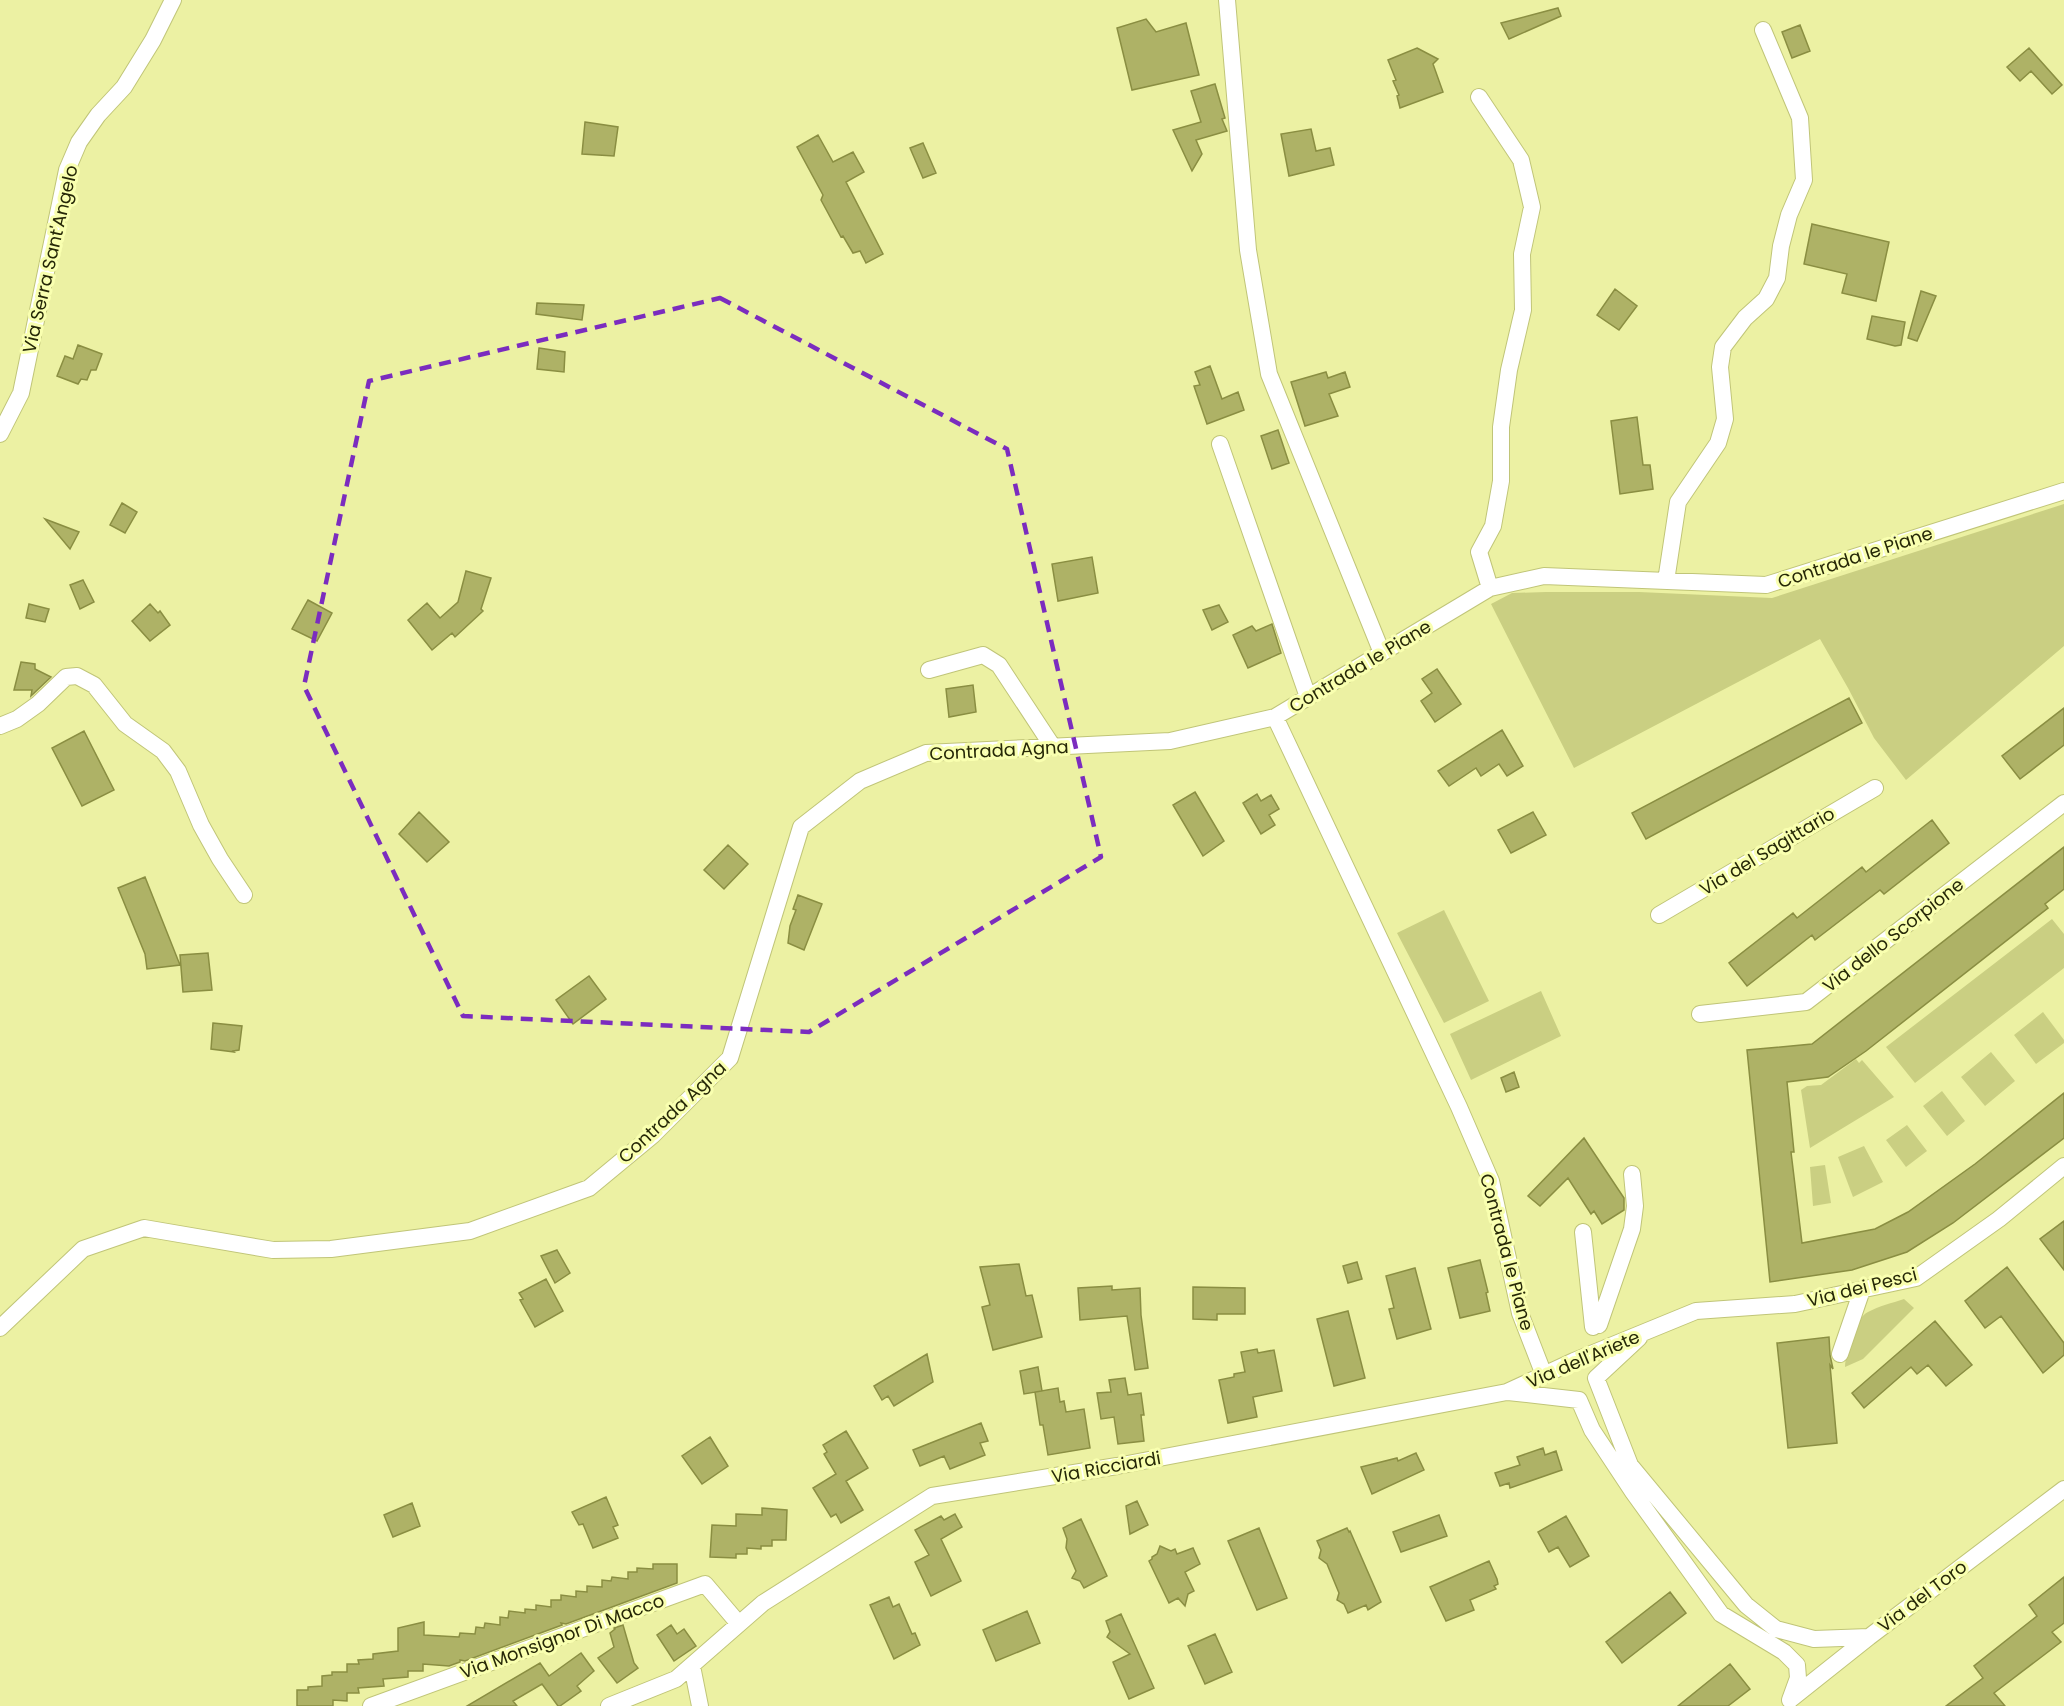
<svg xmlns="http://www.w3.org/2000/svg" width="2064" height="1706" viewBox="0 0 2064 1706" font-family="Poppins,sans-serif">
<rect width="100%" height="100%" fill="#ecf1a3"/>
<path fill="#cacf82" d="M2064 504V646L1906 780 1874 738 1848 688 1820 639 1574 768 1491 604 1512 593 1546 592H1639L1772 598Z
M1444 910 1489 1001 1444 1023 1397 933Z
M2052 919 2064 934V968L1915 1083 1886 1047Z
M1541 991 1561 1036 1471 1080 1450 1034Z
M2043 1012 2064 1040V1043L2036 1064 2014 1035Z
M1991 1052 2015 1081 1985 1106 1961 1077Z
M1856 1059 1859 1063 1862 1060 1894 1097 1810 1148 1801 1090 1807 1086 1821 1085Z
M1942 1091 1965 1121 1947 1136 1923 1106Z
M1907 1125 1927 1151 1906 1167 1886 1140Z
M1864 1146 1883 1182 1853 1197 1838 1157Z
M1825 1165 1831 1203 1813 1206 1810 1167Z
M1904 1299 1914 1308 1863 1359 1845 1367C1846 1352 1854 1319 1868 1312 1879 1306 1892 1303 1904 1299Z"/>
<path fill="#aeb266" stroke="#8a8e42" stroke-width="1.5" d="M1558 8 1561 16 1509 39 1501 23Z
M1146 19 1156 32 1186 23 1199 75 1132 90 1117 28Z
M1800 25 1810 51 1792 58 1782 32Z
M1417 48 1438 59 1433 64 1443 92 1400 108 1397 96 1399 95 1393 81 1396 80 1388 60Z
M2029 48 2062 85 2052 94 2031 71 2020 81 2007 67Z
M1215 84 1225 118 1222 119 1227 131 1196 140 1202 154 1192 171 1173 130 1201 122 1191 91Z
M585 122 618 127 614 156 582 154Z
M1311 129 1316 151 1330 148 1334 165 1289 176 1281 134Z
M818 135 833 162 853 152 864 172 846 182 883 254 866 263 860 251 853 253 843 236 841 237 821 200 823 195 797 147Z
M923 143 936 173 923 178 910 148Z
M1812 224 1889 242 1876 301 1842 293 1847 274 1804 264Z
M1615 289 1637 306 1619 330 1597 315Z
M1921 291 1936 296 1917 341 1908 338Z
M537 303 584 305 582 320 536 314Z
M1872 316 1905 322 1901 345 1895 346 1867 339Z
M78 345 102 354 96 370H91L87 380 81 379 78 384 57 376 65 356 73 359Z
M539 348 565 352 564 372 537 369Z
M1210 366 1222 399 1238 392 1244 410 1207 424 1194 386 1200 385 1195 372Z
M1326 372 1328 378 1345 372 1350 387 1329 394 1338 416 1305 426 1291 382Z
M1637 417 1643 465H1650L1653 489 1620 494 1611 421Z
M1278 430 1289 463 1272 469 1261 436Z
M122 503 137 512 125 533 110 525Z
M45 519 79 532 70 549Z
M1092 557 1098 593 1058 601 1052 564Z
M466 571 491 578 481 609 483 611 455 637 452 633 432 650 408 620 427 603 440 618 458 602Z
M83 580 94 602 80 609 70 585Z
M308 600 332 613 317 641 292 629Z
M29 604 49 609 45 622 26 618Z
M150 604 158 613 160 611 170 625 150 641 132 621Z
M1219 605 1228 622 1212 630 1203 610Z
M1272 624 1281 653 1248 668 1233 635 1252 626 1256 631Z
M21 662 35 664V669L51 677 31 696 32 690H14Z
M1437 669 1461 704 1435 722 1421 701 1432 693 1422 679Z
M973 685 976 712 949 717 946 689Z
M1849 698 1862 723 1646 839 1632 813Z
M2064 708V745L2020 779 2002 756Z
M1502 730 1523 766 1507 776 1499 764 1481 776 1476 768 1449 786 1438 771Z
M84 731 114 790 82 806 52 748Z
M1195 792 1224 841 1203 856 1173 805Z
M1257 794 1261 801 1271 795 1279 809 1269 815 1275 825 1261 834 1243 803Z
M419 812 449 842 427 862 399 834Z
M1533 812 1546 835 1511 853 1498 830Z
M1932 820 1949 843 1884 894 1880 890 1815 940 1812 935 1747 986 1729 963 1793 913 1797 918 1862 867 1866 872Z
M728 845 748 864 724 889 704 870Z
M2064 847V889L2045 904 2048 908 1866 1051 1828 1077 1787 1082 1794 1152H1791L1802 1243 1875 1229 1908 1212 1975 1164 2064 1093V1138L1953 1223 1907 1252 1852 1270 1770 1282 1747 1050 1812 1044Z
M145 877 180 965 147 969 145 954 118 888Z
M798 895 822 904 804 950 788 943 790 926 796 910 793 909Z
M208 953 212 990 183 992 180 955Z
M589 976 606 999 573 1024 556 1000Z
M213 1023 242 1026 239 1050 233 1051 234 1052 211 1049Z
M1514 1072 1519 1087 1506 1092 1501 1078Z
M1584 1138 1624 1198V1210L1602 1224 1594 1211 1591 1214 1568 1178 1540 1206 1528 1196Z
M2064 1221V1270L2040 1239Z
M557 1250 570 1273 555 1283 541 1256Z
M1480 1260 1488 1292 1486 1293 1490 1311 1460 1318 1448 1268Z
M1357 1262 1362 1279 1348 1283 1343 1266Z
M1019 1264 1026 1296 1032 1295 1042 1337 993 1350 982 1307 990 1305 980 1267Z
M2007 1267 2064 1343V1355L2043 1373 2001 1316 1985 1328 1965 1301Z
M1415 1268 1431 1329 1397 1339 1389 1309 1394 1308 1386 1276Z
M546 1279 563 1311 535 1327 520 1300 523 1299 519 1293Z
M1112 1286V1290L1140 1288 1141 1315 1148 1368 1135 1370 1127 1316 1080 1320 1078 1288Z
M1193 1287 1245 1288V1314H1217V1320L1193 1319Z
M1348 1311 1365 1378 1334 1386 1317 1319Z
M1935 1321 1972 1365 1946 1386 1928 1365 1917 1374 1911 1367 1864 1408 1852 1393Z
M1829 1337 1830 1355 1833 1369 1830 1365 1837 1443 1788 1448 1777 1343Z
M1257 1349 1258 1353 1274 1350 1282 1391 1253 1397 1257 1417 1228 1423 1219 1380 1234 1377V1374L1245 1372 1241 1352Z
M927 1354 933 1382 894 1406 888 1396 882 1400 874 1386Z
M1038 1367 1042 1391 1024 1394 1020 1371Z
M1125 1378 1128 1395 1141 1393 1144 1415H1141L1144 1441 1118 1444 1114 1417 1101 1419 1097 1393 1111 1392 1109 1380Z
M1058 1388 1060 1402 1064 1401 1066 1412 1084 1409 1090 1448 1048 1455 1043 1425H1040L1035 1392Z
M981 1423 988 1441 980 1443 985 1455 950 1469 944 1456 920 1466 913 1450Z
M846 1431 868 1468 846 1481 863 1510 841 1523 836 1514 831 1517 813 1488 836 1474 824 1454 827 1452 823 1445Z
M710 1437 728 1466 702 1484 682 1456Z
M1543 1448 1545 1455 1556 1451 1562 1470 1510 1488 1509 1483 1500 1486 1495 1473 1520 1465 1517 1457Z
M1416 1453 1424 1470 1372 1494 1361 1467 1397 1458 1398 1461Z
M606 1497 618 1525 613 1527 618 1538 593 1548 583 1524 579 1525 572 1512Z
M1137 1501 1148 1525 1130 1534 1126 1506Z
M412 1503 420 1526 393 1537 384 1515Z
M762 1508 787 1510 786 1540H772V1546H761V1549L747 1548V1554H736V1558L710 1557 712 1525 736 1526V1514L762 1515Z
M955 1514 962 1527 941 1539 961 1581 931 1596 915 1562 929 1555 915 1530 941 1516 944 1520Z
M1439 1515 1447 1536 1401 1552 1393 1532Z
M1566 1516 1589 1556 1570 1567 1558 1547 1549 1552 1538 1532Z
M1081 1519 1107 1576 1084 1588 1080 1581 1072 1578 1076 1571 1066 1548 1067 1539 1063 1528Z
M1259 1528 1287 1598 1257 1610 1228 1541Z
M1347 1528 1349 1532 1350 1531 1381 1602 1368 1610 1366 1605 1348 1613 1344 1604 1337 1600 1339 1593 1327 1564 1319 1558 1321 1550 1317 1541Z
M1160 1546 1171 1551 1175 1549 1177 1554 1193 1548 1200 1564 1185 1572 1194 1591 1188 1594 1185 1606 1178 1598 1169 1603 1149 1561 1152 1559V1557L1157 1554Z
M1489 1561 1497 1579 1498 1584 1494 1586 1496 1589 1470 1600 1474 1610 1446 1621 1430 1587Z
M653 1564H677V1583L566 1624 561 1623 562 1625 465 1661 460 1660V1662L449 1666 423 1664V1671H408V1677L383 1679 384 1686 358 1688 359 1693H347V1701L333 1700V1706H297V1690H308V1687L322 1686V1676L332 1675V1672H347V1664H359L358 1660 373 1659V1654L398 1651V1628L424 1622V1635L459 1637 460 1633 475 1634 476 1627 484 1628 485 1623 500 1625V1617L508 1618 509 1611 525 1613V1609L536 1610V1605L551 1607V1600H561V1595L576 1597V1591L587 1592V1586L602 1587V1580L611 1581 612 1577 628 1579V1572H637V1568L653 1569Z
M2064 1577V1623L2052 1632 2061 1642 1994 1693 2005 1706H1946L1983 1678 1974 1666 2037 1616 2029 1605Z
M1670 1592 1686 1613 1622 1663 1606 1642Z
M889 1597 893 1607 899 1604 912 1634 915 1633 920 1645 894 1659 870 1605Z
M1027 1611 1040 1643 996 1661 983 1630Z
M1121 1614 1154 1688 1129 1699 1113 1662 1130 1654 1107 1637 1110 1632 1106 1621Z
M623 1625 634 1663 638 1668 617 1683 598 1658 614 1647 610 1633 615 1629 614 1628Z
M671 1625 677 1634 684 1629 696 1646 674 1661 657 1635Z
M1215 1634 1232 1672 1205 1684 1188 1646Z
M581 1653 594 1671 577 1686 581 1691 560 1706H558L542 1684 513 1701 517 1706H467L540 1663 549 1676Z
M1730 1664 1750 1689 1728 1706H1678Z"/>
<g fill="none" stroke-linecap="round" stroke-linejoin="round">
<g stroke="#c0c578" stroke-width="18">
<path id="street" d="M1227 0 1248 250 1269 374 1382 653
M1479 97 1521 160 1532 207 1522 254 1523 310 1509 370 1501 427V481L1493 526 1479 552 1490 588
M0 434 21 393 67 170 79 142 98 115 124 87 153 40 173 0
M1220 444 1308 697
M1666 581 1678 502 1718 443 1725 419 1720 367 1723 347 1745 318 1766 299 1777 278 1781 246 1789 215 1804 180 1800 118 1763 30
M929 670 983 655 999 665 1053 747
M0 726 17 719 38 704 66 677 77 676 94 685 125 724 163 751 178 771 201 825 220 859 244 895
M1659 915 1875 788
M1700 1014 1806 1002 2064 803
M1583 1232 1593 1327
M1599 1325 1632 1229 1635 1206 1632 1174
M0 1328 83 1249 144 1228 273 1250 331 1249 470 1231 589 1188 653 1135 730 1058 801 827 860 781 926 753 1170 741 1275 717
M1639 1338 1596 1378 1630 1465 1746 1605 1776 1629 1814 1639 1869 1637
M1840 1354 1862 1290
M1544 1375 1520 1313 1491 1181 1459 1107 1275 717 1490 588 1544 576 1766 585 2064 491
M1508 1392 1579 1400 1592 1430 1633 1492 1721 1614 1784 1652 1797 1665 1798 1678 1790 1700
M692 1666 700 1706
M1791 1699 1869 1637 2064 1489
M371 1706 705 1584 739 1624
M609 1706 676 1679 763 1603 932 1496 1117 1466 1507 1392 1574 1361 1696 1311 1795 1304 1916 1278 1999 1219 2064 1166"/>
</g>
<use href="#street" stroke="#fff" stroke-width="16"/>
</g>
<path fill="none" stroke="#7b2cbf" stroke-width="4.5" stroke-dasharray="12 8" stroke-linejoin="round" d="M720 298 1007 449 1101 857 809 1032 463 1016 304 686 369 381Z"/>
<g text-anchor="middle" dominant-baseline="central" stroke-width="6" stroke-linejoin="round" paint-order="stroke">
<g font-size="18" fill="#262807" stroke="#f9ffb0">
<text transform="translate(50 259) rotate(-77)">Via Serra Sant'Angelo</text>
<text transform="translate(1855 557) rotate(-18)">Contrada le Piane</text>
<text transform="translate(1360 666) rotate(-31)">Contrada le Piane</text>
<text transform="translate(999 750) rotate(-3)">Contrada Agna</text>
<text transform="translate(1767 851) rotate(-31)">Via del Sagittario</text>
<text transform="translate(1893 935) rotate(-38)">Via dello Scorpione</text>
<text transform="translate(672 1112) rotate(-43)">Contrada Agna</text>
<text transform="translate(1507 1252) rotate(75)">Contrada le Piane</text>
<text transform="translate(1862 1287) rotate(-14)">Via dei Pesci</text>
<text transform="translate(1583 1359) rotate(-23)">Via dell'Ariete</text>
<text transform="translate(1106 1467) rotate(-10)">Via Ricciardi</text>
<text transform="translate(1922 1596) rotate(-37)">Via del Toro</text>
<text transform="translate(562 1636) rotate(-20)">Via Monsignor Di Macco</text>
</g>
</g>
</svg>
